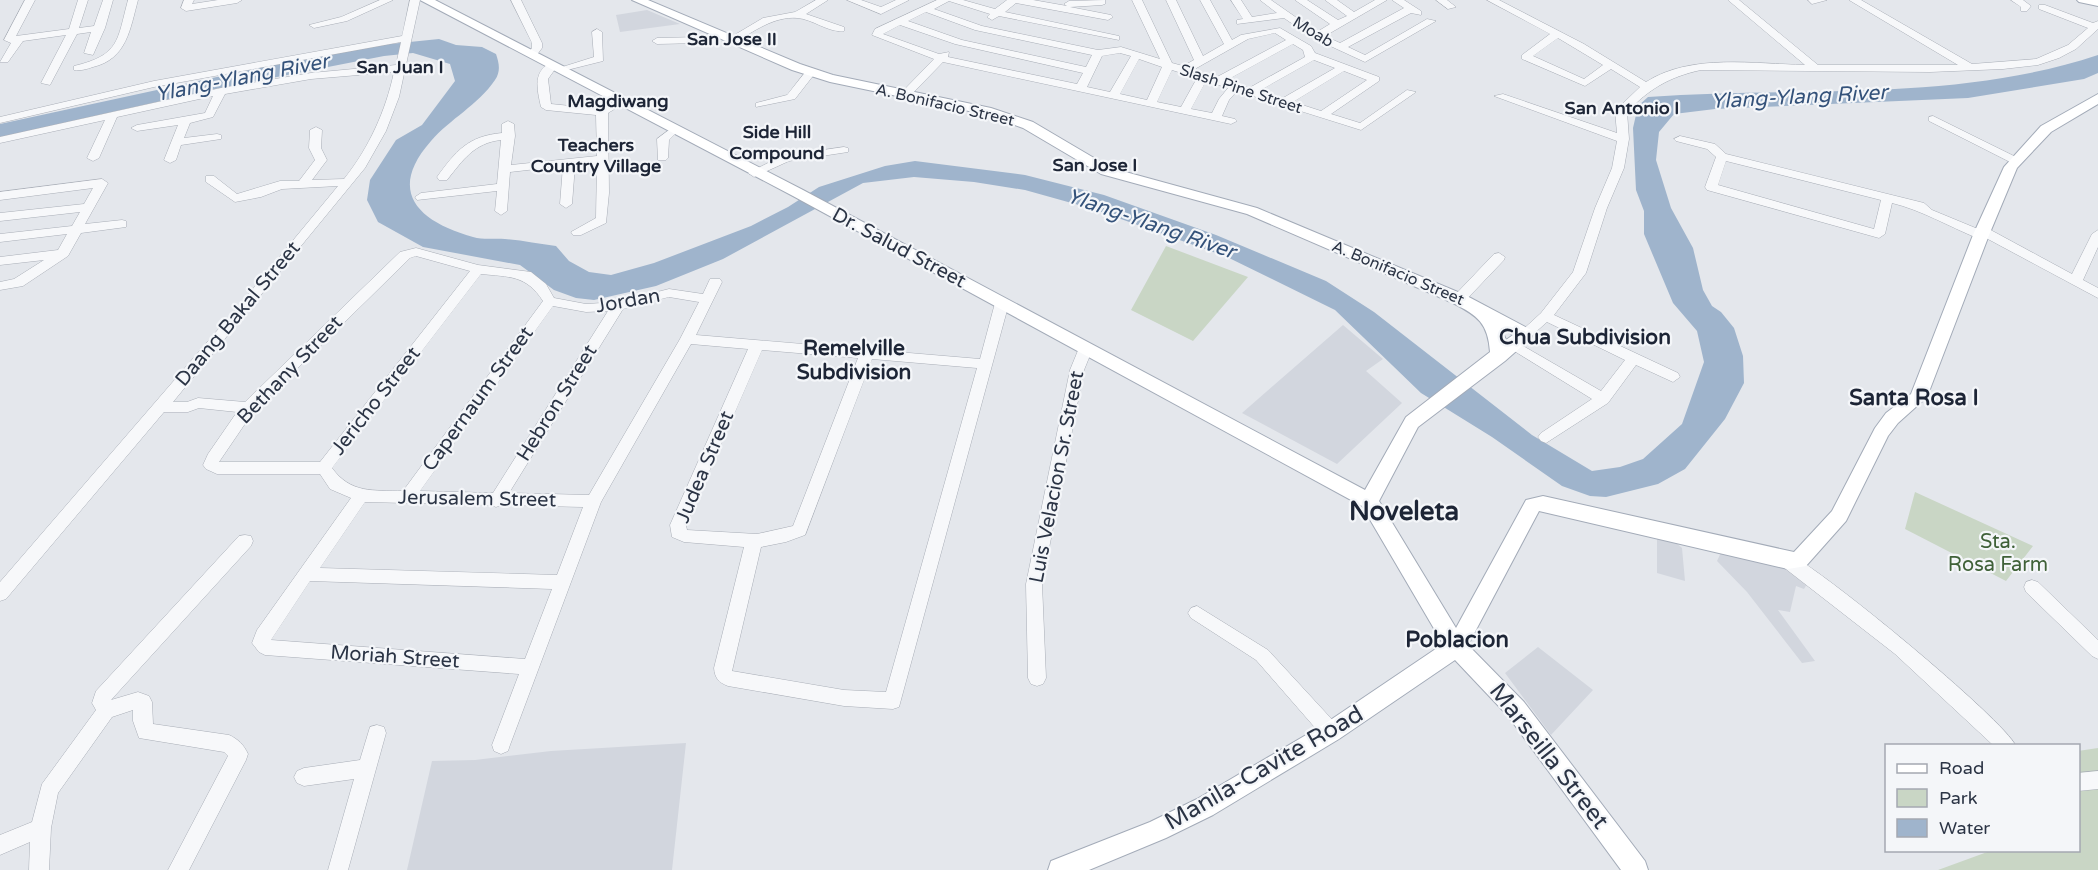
<svg xmlns="http://www.w3.org/2000/svg" width="2098" height="870" viewBox="0 0 2098 870" font-family="'Varela Round',sans-serif">
<rect width="100%" height="100%" fill="#e4e7ec"/>
<path fill="#d2d6de" d="M647 10 680 24 620 32 616 15Z
M1343 325 1383 359 1366 371 1402 403 1337 464 1242 413Z
M1657 534 1673 540 1682 548 1685 581 1657 573Z
M1724 546 1782 564 1810 579 1804 589 1796 586 1790 612 1778 610 1815 661 1802 663 1747 592 1717 561Z
M1538 647 1593 690 1551 735 1505 673Z
M686 743 672 870H407L432 761 475 760 551 751Z"/>
<path fill="#c9d6c5" d="M1166 246 1248 277 1193 341 1131 310Z
M1915 492 2033 546 2006 581 1905 529Z
M2098 748V774L2079 776 2078 751Z
M2098 787V870H1938L1990 851 2078 850 2079 789Z"/>
<path fill="#9fb4cc" d="M439 39 456 45 482 47 496 54C499 63 501 71 495 80 478 105 450 119 431 141 386 192 419 222 473 237 483 240 495 238 505 239 522 240 539 244 556 246L569 261 589 272 611 275 654 263 751 226 788 207 819 187 885 166 915 161 1025 175 1104 195 1216 235 1326 281 1374 312 1532 435 1592 471 1620 467 1643 459 1682 424 1704 362 1697 331 1673 303 1644 234V211L1636 190 1633 128 1638 106 1648 97C1798 86 1953 103 2098 55V73L2084 79 1968 98 1715 109 1674 114 1659 132 1656 160 1671 208 1693 248 1703 290 1712 306 1721 312 1734 328 1743 356 1744 383 1725 419 1685 469 1658 484 1606 497 1590 496 1562 486 1492 437 1421 393 1335 310 1227 257 1093 209 1025 190 974 182 914 177 863 183 723 259 656 286 594 300 576 298 554 290 520 265 423 247 378 222 367 200 370 180 396 140 422 125 455 81 450 64 413 53 384 56 215 89 0 137V124L263 67 390 44Z"/>
<g fill="none" stroke-linecap="round" stroke-linejoin="round">
<g stroke="#a9aeb7" stroke-width="1">
<path id="minor" d="M25 0H35L16 36 69 29 78 0H88L79 28 94 26 103 0H113L105 28 93 55 84 53 91 32 77 34 50 85 41 83 66 35 23 41 8 62H0L11 43 4 40Z
M128 0H138C130 29 127 59 93 67 87 69 81 71 74 70V66C120 55 117 41 128 0Z
M184 0H194L192 4 218 0H242L237 3 186 11 181 8Z
M380 0H393L347 21 314 28 309 25 341 17Z
M410 0H420L399 97 386 131 365 168 173 402H187L198 398 245 402 400 252 416 248 478 265 531 272 546 284 554 298 586 304 618 302 669 289 703 294 710 279H720L722 282 696 335 980 359 995 303 1002 299 1007 300 1009 303 899 707 893 709 844 706 728 686C718 682 715 678 714 668L744 547 684 542 672 537 670 525 748 349 691 344 601 502 510 745 508 751 501 754 494 751 492 745 519 674 265 655 259 652 252 643 257 630 351 498 330 489 320 474H217L206 469 203 465 208 454 237 412 199 408 188 412H164L6 599 0 601V582L247 296 338 186 282 189 261 197 235 202 206 182V176H214L237 194 280 181H299L315 160 309 148 310 130 316 127 322 130 321 148 327 160 312 180 344 179C369 148 386 110 394 72L311 79 225 94 213 117 190 123 184 138 217 134 221 135V139L181 145 176 160 170 163 164 160 178 125 137 131 131 128 137 125 205 113 213 96 117 117 99 158 93 161 87 158 105 120 0 143V137L221 88 311 73 396 65 401 42 154 87 0 123V117L154 81 402 36ZM416 256 470 271 320 462H219L253 412 410 258ZM481 274C510 277 526 275 543 301L403 491C373 490 351 494 332 468ZM669 297 699 302 680 339 589 495 509 493 623 309ZM553 306 586 312 608 311 493 493 420 491ZM762 350 858 358 793 526 757 534 687 530 686 525ZM872 359 977 368 886 692 844 690 732 671 761 547 786 542 805 535ZM365 502 490 505 496 507 502 505 583 507 557 575 320 568ZM310 581 552 589 525 659 271 640Z
M511 0H521L542 43V48L536 56 527 54 532 48V43Z
M816 0H828L806 14 844 27V31C828 33 813 19 797 18 774 16 753 32 735 42L726 40 763 18 795 12Z
M847 0H861L881 7 896 0H909L881 14Z
M937 0H963L995 9 1007 0H1033L1067 6 1064 4 1069 1 1105 0V4L1102 5 1070 7 1111 15 1113 17 1108 20 1016 3 1005 12 1119 36V40L999 16 992 20 987 17 990 14 949 1 934 9 982 26 1098 50 1121 47 1160 59 1132 0H1142L1172 63 1183 66 1194 60 1166 0H1176L1203 56 1224 44 1200 0H1210L1232 40 1241 35 1280 28 1311 46 1315 53 1379 77V81L1331 114 1360 123 1407 90 1416 92 1361 130 1237 91 1229 100 1222 116 1235 119 1237 121 1231 124 943 62 909 97H901V93L934 59 872 35 875 29ZM926 12 975 30 1092 55 1086 67 962 40 908 21ZM900 25 955 44 1083 73 1077 84 948 57 949 52 939 54 883 34ZM1275 33 1286 40 1217 77 1193 70 1248 39ZM1293 44 1303 50 1305 57 1249 88 1227 80ZM1120 53 1131 56 1110 92 1087 87 1102 56ZM1139 59 1162 67 1147 100 1120 94ZM1314 60 1335 68 1283 98 1259 91ZM1172 70 1197 78 1181 107 1157 102ZM1344 71 1367 80 1321 111 1293 102ZM1206 81 1228 88 1219 99 1212 113 1191 109Z
M1231 0H1241L1252 17 1277 13 1260 0H1271L1317 32 1330 24 1295 0H1307L1338 20 1347 16 1325 0H1337L1354 12 1375 0H1387L1325 36 1340 43 1404 8 1392 0H1404L1421 11V15L1411 13 1348 47 1365 55 1427 19 1436 21 1365 62 1313 38 1284 18 1237 24V20L1243 19Z
M1436 0H1447L1456 7 1448 9Z
M1487 0H1499L1584 44 1646 82C1691 53 1755 64 1805 65L1728 0H1739L1818 65H1958L1849 0H1861L1972 64 2036 59 2068 45 2088 28 2039 9V5H2045L2093 23 2098 21V29L2076 49 2059 58 2038 65 2003 69 1930 72 1701 70C1669 77 1649 89 1627 112L1629 139 1624 168 1607 208 1586 273 1554 315 1678 373 1680 377 1673 382 1636 365 1608 403 1546 443 1541 441 1538 437 1541 433 1592 399 1506 346 1513 341 1518 343 1601 391 1625 360 1547 322 1530 337H1520L1518 334 1541 313 1573 272 1595 208 1612 168 1617 141 1494 96 1503 94 1617 133 1615 111 1640 87 1611 69 1585 86 1522 59V55L1550 34ZM1558 38 1603 65 1584 79 1533 56Z
M1808 0H1827L1812 4Z
M2011 0H2023L2031 6 2027 11H2021V7Z
M597 29 602 32 603 61 559 72V68L594 57 592 32Z
M718 31 723 34 722 36 701 43 657 44 652 41 657 38 700 37Z
M553 62 558 65 548 79 551 104 600 109 617 100 626 102 608 113 609 193 606 223 581 235H573L571 232 596 218 597 163 575 165 572 204 566 208 560 204 563 166 510 172 507 211 501 215 495 211 497 191 417 200 415 197 421 193 497 184 501 140C474 143 463 160 447 180H439L437 177C456 151 468 136 502 133V124L508 121 514 124 515 136 511 165 597 156 596 115 546 110 541 107C537 89 532 70 553 62Z
M807 70 816 72 795 99 756 107V103L787 95Z
M1933 116 2020 159 2022 161 2020 163H2012L1929 121V117Z
M673 127 679 130 669 140 668 158 666 160H658L657 139Z
M1680 136 1715 144 1726 154 1924 203 1932 210 1978 229 1987 228 2072 274 2092 234 2098 230V247L2083 280 2098 288V298L1986 238H1977C1948 226 1921 210 1892 203L1885 234 1879 238 1707 190 1705 187 1716 157 1707 149 1676 141 1674 139ZM1726 161 1881 200 1874 229 1718 185Z
M844 147 848 148V152L789 161 754 177 748 173 782 156Z
M102 179 108 183 85 224 122 220 126 221V227L81 233 68 256 23 286 0 290V282L14 279 44 260 0 265V257L58 250 67 234 0 242V234L72 226 80 212 0 221V213L84 204 93 188 0 200V192Z
M1499 253 1505 257 1504 260 1464 302H1454L1452 299 1454 296 1494 254Z
M1086 343 1093 348 1084 370 1042 584 1046 678 1043 684 1037 686 1031 684 1028 678 1026 584 1070 370 1079 348Z
M245 535 251 536 253 541 251 546 111 700 138 692 149 696 152 702 153 724 229 735C238 739 244 745 248 754L246 760 189 870H168L228 756 224 752 139 738 133 721V710L112 717 58 793 51 828 49 870H29L30 842 0 855V835L32 822 42 784 96 710 92 703 96 691 239 536Z
M1788 554C1816 564 2005 720 2016 746H1994L1895 654 1782 566 1780 561 1782 556Z
M2032 580 2038 582 2098 640V659L2092 656 2026 592 2024 587 2026 582Z
M1197 606 1268 650 1338 726 1340 732 1338 738 1331 740 1324 738 1256 660 1191 618 1188 613 1191 608Z
M377 725 384 727 386 733 348 870H328L354 779 304 786 297 783 294 777 297 771 304 768 360 760 370 727Z
M2098 771V789L2078 791V773Z"/>
</g>
<g stroke="#a3abb8" stroke-width="2">
<path id="major" d="M420 0H435L803 190 1365 490 1406 417 1490 352C1488 323 1478 316 1453 303L1247 214 1101 174 1023 128 988 115 830 82 792 70 632 0H648L800 64 833 75 991 108 1033 122 1111 168 1257 208 1465 295 1531 330 1533 334 1531 338 1505 361 1418 427 1379 501 1456 628 1526 500 1543 496 1794 552 1832 511 1875 428 1886 413 1911 394 1973 235 2004 167 2041 126 2098 94V104L2051 132 2017 168 1989 235 1927 397 1898 423 1888 436 1846 521 1806 566 1788 569 1539 511 1468 645 1524 702 1645 861 1648 870H1621L1508 716 1455 660 1339 739 1213 815 1166 838 1089 870H1048L1051 861 1150 822 1197 799 1323 725 1443 644 1362 506 793 196ZM1501 328 1513 335 1506 340Z
M2077 0H2098V6L2079 2Z"/>
</g>
<use href="#minor" fill="#f7f8fa" fill-rule="evenodd"/>
<use href="#major" fill="#fff" fill-rule="evenodd"/>
</g>
<g text-anchor="middle" dominant-baseline="central" stroke-width="4.5" stroke-linejoin="round" paint-order="stroke">
<g font-size="16" fill="#2b3445" stroke="#f4f6f9">
<text transform="translate(1313 32) rotate(31)">Moab</text>
<text transform="translate(1241 89) rotate(18)">Slash Pine Street</text>
<text transform="translate(945 105) rotate(13)">A. Bonifacio Street</text>
<text transform="translate(1398 273) rotate(23)">A. Bonifacio Street</text>
</g>
<g font-size="18" font-weight="bold" fill="#1d2536" stroke="#f4f6f9">
<text x="732" y="39">San Jose II</text>
<text x="400" y="67">San Juan I</text>
<text x="618" y="101">Magdiwang</text>
<text x="1622" y="108">San Antonio I</text>
<text x="1095" y="165">San Jose I</text>
</g>
<g font-size="18" font-weight="bold" fill="#1d2536" stroke="#f4f6f9">
<text x="777" y="132">Side Hill<tspan x="777" dy="21">Compound</tspan></text>
<text x="596" y="145">Teachers<tspan x="596" dy="21">Country Village</tspan></text>
</g>
<g font-size="20" fill="#2b3445" stroke="#f4f6f9">
<text transform="translate(899 248) rotate(28)">Dr. Salud Street</text>
<text transform="translate(628 301) rotate(-10)">Jordan</text>
<text transform="translate(238 314) rotate(-50)">Daang Bakal Street</text>
<text transform="translate(290 370) rotate(-46)">Bethany Street</text>
<text transform="translate(478 399) rotate(-54)">Capernaum Street</text>
<text transform="translate(376 401) rotate(-52)">Jericho Street</text>
<text transform="translate(557 403) rotate(-58)">Hebron Street</text>
<text transform="translate(705 467) rotate(-67)">Judea Street</text>
<text transform="translate(1057 477) rotate(-79)">Luis Velacion Sr. Street</text>
<text transform="translate(477 499) rotate(1)">Jerusalem Street</text>
<text transform="translate(395 657) rotate(4)">Moriah Street</text>
</g>
<g font-size="20" fill="#3f6138" stroke="#f4f6f9">
<text x="1998" y="542">Sta.<tspan x="1998" dy="23">Rosa Farm</tspan></text>
</g>
<g font-size="21" font-style="italic" fill="#34527a" stroke="#f4f6f9">
<text transform="translate(242 78) rotate(-11)">Ylang-Ylang River</text>
<text transform="translate(1799 97) rotate(-3)">Ylang-Ylang River</text>
<text transform="translate(1151 224) rotate(19)">Ylang-Ylang River</text>
</g>
<g font-size="21" font-weight="bold" fill="#1d2536" stroke="#f4f6f9">
<text x="1585" y="337">Chua Subdivision</text>
<text x="854" y="348">Remelville<tspan x="854" dy="24">Subdivision</tspan></text>
</g>
<g font-size="22" font-weight="bold" fill="#1d2536" stroke="#f4f6f9">
<text x="1914" y="398">Santa Rosa I</text>
<text x="1457" y="640">Poblacion</text>
</g>
<g font-size="24" fill="#2b3445" stroke="#f4f6f9">
<text transform="translate(1549 756) rotate(52)">Marseilla Street</text>
<text transform="translate(1264 768) rotate(-30)">Manila-Cavite Road</text>
</g>
<g font-size="26" font-weight="bold" fill="#1d2536" stroke="#f4f6f9">
<text x="1404" y="511">Noveleta</text>
</g>
</g>
<rect x="1885" y="744" width="195" height="108" fill="#f4f6f9" stroke="#a4a8b1" stroke-width="1.5"/>
<rect x="1897" y="764" width="30" height="9" fill="#ffffff" stroke="#a4a8b1" stroke-width="1.5"/>
<text x="1939" y="774" font-size="18" fill="#2b3445">Road</text>
<rect x="1897" y="789" width="30" height="18" fill="#c9d6c5" stroke="#a4a8b1" stroke-width="1.5"/>
<text x="1939" y="804" font-size="18" fill="#2b3445">Park</text>
<rect x="1897" y="819" width="30" height="18" fill="#9fb4cc" stroke="#a4a8b1" stroke-width="1.5"/>
<text x="1939" y="834" font-size="18" fill="#2b3445">Water</text>
</svg>
